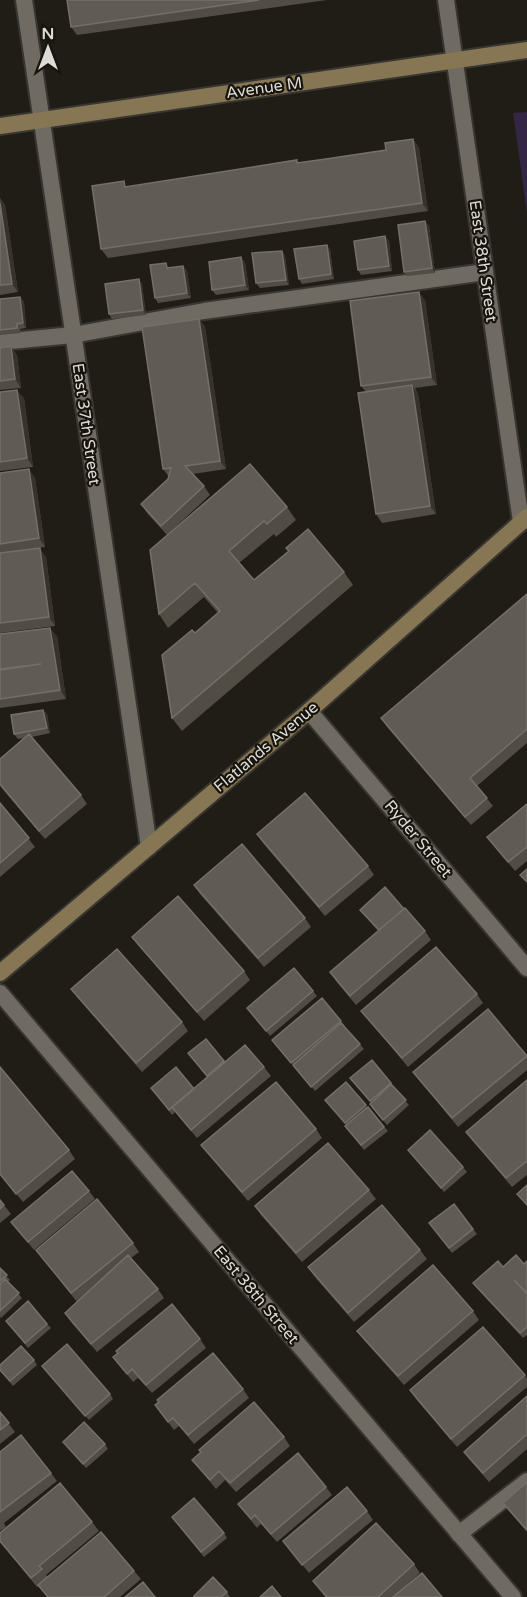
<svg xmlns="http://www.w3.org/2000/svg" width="527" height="1597" viewBox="0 0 527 1597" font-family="'Varela Round',sans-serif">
<rect width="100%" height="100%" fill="#201c16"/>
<path fill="#342645" d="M527 112V213L513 113Z"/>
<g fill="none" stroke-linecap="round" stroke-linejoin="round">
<g stroke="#383631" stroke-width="20">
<path id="service" d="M0 342 73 335 204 311 485 272
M459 1534 527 1481"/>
</g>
<g stroke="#383631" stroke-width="20">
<path id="minor" d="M24 0 149 847
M446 0 521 522
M309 711 527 968
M0 993 513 1597"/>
</g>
<g stroke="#383631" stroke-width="20">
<path id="secondary" d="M0 126 527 50
M0 973 309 711 527 517"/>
</g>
<use href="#service" stroke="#6f6a62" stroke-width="16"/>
<use href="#minor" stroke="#6f6a62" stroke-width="16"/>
<use href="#secondary" stroke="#877653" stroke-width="16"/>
</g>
<path fill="#514d45" d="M67 0H327L77 35 71 27Z
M413 139 419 148 428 211 108 258 101 249 128 187 386 150Z
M0 198 5 205 18 292 0 295Z
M425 221 429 226 435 273 407 276 404 272Z
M385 236 389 241 392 271 361 275 358 270Z
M330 249 334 279 302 284 299 279Z
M282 251 285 256 289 285 260 288 256 283Z
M245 262 249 290 216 295 212 290Z
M183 266 187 271 191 298 158 303 155 298 169 268Z
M139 279 142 284 146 315 112 319 109 314Z
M20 297 24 302 26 328 20 329 21 333 0 335V299Z
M425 300 437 385 415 388 418 394 436 514 382 523 376 514 366 392 361 386Z
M199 319 205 327 226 469 193 474 204 486 210 495 167 535 147 513 141 504 168 479 169 477 163 469Z
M0 348 17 355 21 388 0 390Z
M0 392 24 398 33 467 0 471Z
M0 473 35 478 45 547 8 552 46 557 55 626 0 633Z
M287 507 296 520 276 537 274 534 239 563 254 580 344 572 353 585 182 731 172 718 218 613 204 597 168 628 159 614 150 550Z
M527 594V743L477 786 493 806 471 825 387 727 381 718Z
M0 634 57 636 66 699 0 708Z
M43 710 47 714 50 733 32 737 81 795 87 804 45 839 0 786V759L25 738 18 739 14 734Z
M0 803 35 847 0 877Z
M527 804V861L515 871 487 837Z
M257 834 368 866 374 875 325 916 263 843Z
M194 885 305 918 311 927 264 967 200 894Z
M404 909 425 931 431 940 356 1005 336 981 330 972 378 931 360 910Z
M132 937 244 971 250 980 204 1021 138 945Z
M71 989 182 1022 188 1031 142 1072 78 998Z
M313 991 317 996 270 1036 247 1008Z
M477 994 483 1003 408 1067 368 1019 361 1011Z
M341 1021 345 1026H344L364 1049 315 1091 272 1040Z
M206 1039 225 1062 264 1067 271 1076 197 1138 175 1112 172 1115 151 1088 194 1089 207 1077 188 1053Z
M527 1056V1070L458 1127 413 1072Z
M0 1067 69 1150 75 1159 23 1202 0 1175Z
M350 1078 391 1083 394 1088 409 1105 387 1125 373 1109 370 1104 371 1103Z
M527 1080V1175L512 1187 473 1141 466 1132Z
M346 1082 388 1131 364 1150 349 1131 346 1125 325 1100Z
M316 1129 322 1138 248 1201 208 1154 201 1145Z
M408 1150 463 1167 467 1172 444 1192Z
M369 1190 376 1199 302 1262 261 1215 255 1206Z
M89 1191 95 1199 34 1250 11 1222Z
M0 1200 11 1214 0 1223Z
M454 1204 477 1234 452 1253 433 1228Z
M133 1243 139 1252 131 1258 158 1289 164 1298 97 1352 71 1322 65 1313 77 1302 36 1250Z
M420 1250 427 1259 354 1322 314 1276 308 1267Z
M527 1261V1335L523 1338 476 1287 473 1283 503 1267 524 1264Z
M0 1268 10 1280 8 1282 22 1298 1 1318 0 1317Z
M473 1311 479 1320 404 1385 364 1340 357 1331Z
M6 1321 47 1324 51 1328 28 1348Z
M200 1339 206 1348 152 1393 138 1378 133 1382 113 1357Z
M34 1360 37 1365 13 1386 0 1371V1365Z
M42 1366 110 1394 113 1399 89 1420Z
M525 1375 527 1379V1387L457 1447 416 1399 410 1390Z
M243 1389 249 1398 194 1444 179 1426 174 1430 155 1405Z
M527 1396V1449L489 1482 470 1460 464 1452Z
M0 1412 15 1432 0 1444Z
M284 1437 290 1446 236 1492 225 1480 216 1489 192 1460Z
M63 1442 105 1444 108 1449 86 1468Z
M0 1452 51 1473 57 1481 4 1523 6 1527 0 1531Z
M527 1482V1532L509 1511 503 1503Z
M326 1487 332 1495 277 1542 261 1524 257 1528 238 1504Z
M367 1511 373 1520 309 1573 283 1541Z
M172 1517 224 1533 227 1538 204 1557Z
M92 1522 99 1531 46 1575 48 1577 134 1571 141 1579 120 1597H47L39 1586 37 1587 0 1542V1533Z
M414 1564 420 1573 393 1597H325L313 1581Z
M227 1592 230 1597H194Z"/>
<path fill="#37332c" d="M413 139 419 148 428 211 422 203Z
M0 198 5 205 18 292 12 284Z
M425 221 429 226 435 273 432 268Z
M385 236 389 241 392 271 389 266Z
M327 245 330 249 334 279 331 274Z
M282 251 285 256 289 285 286 280Z
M241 257 245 262 249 290 245 285Z
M183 266 187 271 191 298 187 293Z
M139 279 142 284 146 315 143 310Z
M419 292 425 300 437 385 431 377Z
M20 297 24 302 26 328 23 323Z
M199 319 205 327 226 469 220 461Z
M11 346 17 355 21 388 15 379Z
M412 385 418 394 436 514 430 506Z
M17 390 24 398 33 467 27 458Z
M29 469 35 478 45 547 39 538Z
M40 548 46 557 55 626 49 617Z
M50 628 57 636 66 699 60 690Z
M43 710 47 714 50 733 47 728Z"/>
<path fill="#605c55" stroke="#737069" stroke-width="1.5" d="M67 0H259L71 27Z
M413 139 422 203 101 249 92 186 124 181 125 187 297 160V163L326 159 386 150 385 143Z
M0 203 12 284 0 285Z
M425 221 432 268 404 272 398 225Z
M385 236 389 266 358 270 354 241Z
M327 245 331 274 299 279 294 249Z
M282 251 286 280 256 283 252 253Z
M241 257 245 285 212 290 209 262Z
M166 263 167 268 183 266 187 293 155 298 150 265Z
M139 279 143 310 109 314 105 284Z
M419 292 431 377 361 386 350 301Z
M20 297 23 323 17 324V328L0 330V299Z
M199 319 220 461 185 466 204 486 161 526 141 504 168 479 171 468 163 469 142 327Z
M11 346 15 379 0 381V348Z
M412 385 430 506 376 514 358 393Z
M17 390 27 458 0 462V392Z
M250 464 287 507 267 524 264 521 229 551 254 580 289 551 286 548 308 529 344 572 172 718 162 655 192 630 195 633 220 611 195 583 159 614 150 550Z
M29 469 39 538 0 544V473Z
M40 548 49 617 0 623V553Z
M527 594V729L470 778 487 798 465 817 381 718Z
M50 628 60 690 0 699V670L41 664 0 669V634Z
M43 710 47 728 14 734 11 715Z
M29 734 81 795 39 831 0 784V759Z
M305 793 368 866 319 907 257 834Z
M0 803 29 838 0 863Z
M527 804V847L508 862 487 837Z
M242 844 305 918 258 958 194 885Z
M527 869V882L520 875Z
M385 887 404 909 379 930 360 910Z
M178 896 244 971 197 1012 132 937Z
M405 908 425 931 350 996 330 972Z
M436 947 477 994 402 1058 361 1011Z
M117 949 182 1022 136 1063 71 989Z
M294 968 313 991 266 1031 247 1008Z
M322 998 341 1021 291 1063 272 1040Z
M488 1009 527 1056 452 1118 413 1072Z
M341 1023 360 1044 311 1087 293 1065Z
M206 1039 224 1061 207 1076 188 1053Z
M245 1045 264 1067 191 1130 172 1107Z
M372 1060 391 1083 370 1101 350 1078Z
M0 1067 69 1150 16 1194 0 1174Z
M176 1067 194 1089 169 1110 151 1088Z
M527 1080V1161L506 1178 466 1132Z
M276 1082 316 1129 242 1192 201 1145Z
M346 1082 366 1105 345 1123 325 1100Z
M391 1084 406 1100 383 1120 370 1104Z
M368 1107 384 1127 361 1145 345 1126Z
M430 1130 463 1167 441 1188 408 1150Z
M328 1143 369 1190 296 1253 255 1206Z
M72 1171 89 1191 28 1242 11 1222Z
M527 1185V1205L517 1194Z
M97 1199 133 1243 71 1293 36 1250Z
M0 1200 4 1205 0 1209Z
M454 1204 473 1229 449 1248 429 1223Z
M382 1205 420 1250 348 1313 308 1267Z
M128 1255 158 1289 91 1344 65 1313Z
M516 1255 524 1264 527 1261V1293L514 1280 527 1294V1327L520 1333 473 1283 498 1261 503 1267Z
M433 1265 473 1311 398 1376 357 1331Z
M0 1268 7 1275 0 1281Z
M5 1279 19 1293 0 1311V1284Z
M28 1301 47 1324 25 1343 6 1321Z
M172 1304 200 1339 146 1385 132 1369 127 1374 113 1357 118 1353 116 1351Z
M483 1327 525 1375 451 1439 410 1390Z
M67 1344 110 1394 85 1416 42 1366Z
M21 1346 34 1360 10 1381 0 1370V1365Z
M213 1353 243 1389 188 1435 173 1418 168 1422 155 1405 159 1402 157 1400Z
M527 1396V1434L483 1473 464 1452Z
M254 1402 284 1437 230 1483 219 1471 210 1480 192 1460 201 1452 199 1450Z
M0 1412 9 1423 0 1430Z
M84 1422 105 1444 83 1464 63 1442Z
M21 1435 51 1473 0 1512V1452Z
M298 1453 326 1487 271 1534 255 1515 251 1519 238 1504Z
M527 1482V1530L503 1503Z
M60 1483 92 1522 39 1566 42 1569 31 1578 0 1541V1533Z
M347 1487 367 1511 302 1565 283 1541Z
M194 1498 224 1533 201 1552 172 1517Z
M376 1523 414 1564 378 1597H327L313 1581Z
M101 1532 134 1571 104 1597H48L38 1585Z
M422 1573 442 1597H393Z
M213 1577 227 1592 221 1597H194V1596Z
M143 1582 155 1597H125Z
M272 1586 281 1597H260Z"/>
<g text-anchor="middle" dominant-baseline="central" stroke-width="4.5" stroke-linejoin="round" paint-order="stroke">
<g font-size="16" fill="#dddbd6" stroke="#17130d">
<text transform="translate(264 88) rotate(-8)">Avenue M</text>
<text transform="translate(483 261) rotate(82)">East 38th Street</text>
<text transform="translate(86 424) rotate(82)">East 37th Street</text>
<text transform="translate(266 747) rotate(-40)">Flatlands Avenue</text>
<text transform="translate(418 839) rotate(50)">Ryder Street</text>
<text transform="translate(256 1295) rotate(50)">East 38th Street</text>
</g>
</g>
<g transform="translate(48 48)" stroke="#17130d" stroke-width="4.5" paint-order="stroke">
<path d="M0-4.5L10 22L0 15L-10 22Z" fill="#dddbd6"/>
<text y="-9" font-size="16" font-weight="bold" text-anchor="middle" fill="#dddbd6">N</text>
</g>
</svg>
